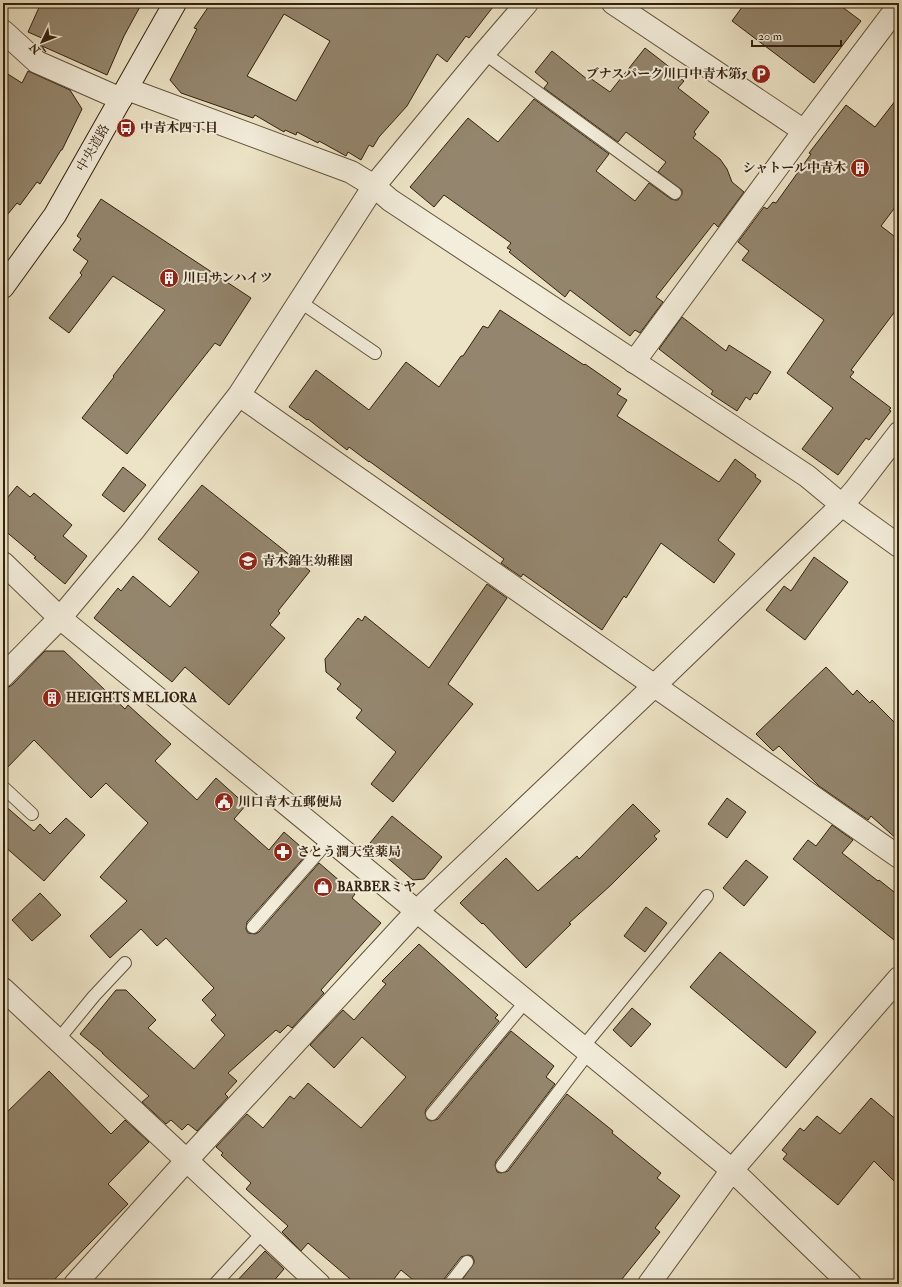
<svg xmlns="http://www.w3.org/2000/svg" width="902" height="1287" viewBox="0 0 902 1287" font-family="'IM FELL Double Pica','Noto Serif JP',serif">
<rect width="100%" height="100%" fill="#ede4c7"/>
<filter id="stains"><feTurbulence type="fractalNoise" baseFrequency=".005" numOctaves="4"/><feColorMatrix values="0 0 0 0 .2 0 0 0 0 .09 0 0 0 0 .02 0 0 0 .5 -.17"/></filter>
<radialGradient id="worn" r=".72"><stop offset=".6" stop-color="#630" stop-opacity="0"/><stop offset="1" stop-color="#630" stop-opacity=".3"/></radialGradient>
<path fill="#94866e" stroke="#33210d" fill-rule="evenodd" d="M41 3H142L124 36 107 75 42 46 46 52 40 47 44 39 28 32Z
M211 3H496L469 38 466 36 447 62 437 54 407 106 379 137 373 147 369 145 361 160 348 152 346 156 319 141 318 143 297 132 296 135 285 130 284 132 255 115 253 118 181 93 170 80 197 29 194 28ZM284 14 330 41 296 101 247 76Z
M745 3H837L861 21 814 83 732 21Z
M645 48 672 69 671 71 684 81 678 88 709 112 694 132 696 134 693 138 720 159 727 169 732 182 744 192 718 227 714 223 656 297 663 302 640 333 635 330 630 336 570 290 565 297 509 252 511 250 507 248 511 243 444 195 434 207 410 187 468 118 498 142 534 99 609 154 596 171 635 201 649 183 671 199 675 200H678L682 194V190L658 172 666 162 626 132 618 142 544 88 548 83 535 72 552 51 588 80 590 78 610 92Z
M3 71 22 83 28 71 70 90 82 109 62 150H61L40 184 37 182 20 205 17 203 3 220Z
M899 96V202L881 226 899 240V306L851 370 854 372 850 377 891 408 889 410 891 411 869 440 866 438 838 475 802 449 833 408 787 373 824 320 742 260 749 251 738 242 764 207 767 209 773 202 776 203 811 154 809 153 846 105 875 127Z
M101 199 251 298 220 346 215 343 127 454 82 418 114 377 113 376 165 310 113 276 69 333 49 318 82 275 80 273 88 261 73 250 81 239 77 236Z
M500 310 584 365 585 364 621 389 617 394 627 400 617 416 719 482 735 459 756 475 755 477 761 481 718 540 735 554 714 583 661 543 626 598 624 596 602 630 523 574 521 577 501 563 504 559 369 461V462L349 447 347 450 308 419 307 420 289 407 316 370 369 410 406 362 439 387 461 356H463L483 326 488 328Z
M682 317 726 351 729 345 771 372 757 394 754 393 750 400 746 397 737 411 711 394 713 391 659 349Z
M123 467 146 485 124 512 102 495Z
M202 485 310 571 278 611 280 613 270 625 285 638 229 705 185 667 172 682 94 618 118 588 121 591 133 576 170 607 199 572 158 539Z
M17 486 30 497 34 493 72 525 63 536 87 556 65 584 34 558 36 557 3 529V503Z
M814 557 848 582 805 640 766 610 784 586 791 591Z
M487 584 507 598 448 684 473 704 393 802 371 784 396 752 356 718 362 710 337 689 341 684 326 672 325 659 358 618 362 621 365 616 429 668Z
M45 651H64L125 709 128 705 171 744 155 761 197 800 216 778 246 805 234 819 269 850 284 832 308 853 247 922 246 929 248 933 255 934 259 932 319 863 355 894 352 898 381 923 321 990 324 993 292 1028 288 1025 280 1033 276 1030 228 1073 237 1081 225 1094 228 1097 197 1131 188 1124 182 1130 171 1120 166 1124 142 1102 149 1096 102 1053H103L80 1034 116 990H126L156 1020 148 1028 194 1069 225 1035 211 1020 216 1015 202 1000 214 988 166 938 157 946 141 929 110 958 90 936 127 901 100 877 148 823 106 783 91 798 34 740 3 772V688H7L12 685Z
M826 667 853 695 857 690 870 703 872 700 899 727V841L871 816 868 820 819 786 779 746 773 751 756 734Z
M727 798 746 812 727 838 708 824Z
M3 804 34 831 40 824 50 834 66 818 85 835 44 881 3 845Z
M633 804 660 831 654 836 657 839 611 885 569 923 571 924 526 968 483 923 482 924 460 903 506 858 538 891 577 856 579 859Z
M392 816 442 857 424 879 413 880 370 843Z
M832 825 853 840 842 853 878 881 879 880 899 896V944L793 859 808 840 816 846Z
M746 860 768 877 744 906 723 888Z
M40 893 61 915 32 941 12 920Z
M646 907 667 923 645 952 624 936Z
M419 944 498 1015 495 1018 499 1021 426 1109 425 1113 427 1119 431 1121 438 1119 511 1031 554 1066 546 1077 555 1084 496 1161 495 1165 497 1172 501 1173 508 1171 567 1094 613 1131 612 1133 661 1173 657 1178 680 1196 655 1228 660 1232 618 1284H459L474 1263V1260L472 1256 468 1255 461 1257 444 1279 443 1284H418L401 1270 390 1284H356L308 1243 301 1251 282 1232 288 1226 246 1189 251 1183 221 1155 223 1153 216 1147 247 1114 263 1128 290 1096 294 1099 308 1083 361 1128 406 1077 362 1037 334 1068 310 1045 343 1010 354 1020 386 984 382 981Z
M720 952 816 1032 786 1068 690 987Z
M632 1008 651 1024 631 1047 613 1030Z
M49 1071 111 1134 125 1120 149 1142 108 1184 128 1204 50 1284H3V1116Z
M871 1098 899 1122V1186L874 1161 838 1205 783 1159 787 1154 782 1150 800 1128 804 1131 817 1116 840 1134Z
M265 1251 284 1269 271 1284H234Z"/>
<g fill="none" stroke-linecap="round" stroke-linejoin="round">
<g stroke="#62523c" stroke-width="14">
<path id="service" d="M484 53 675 193
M299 301 375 353
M3 787 32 814
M253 927 330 839
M58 1040 94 996 125 963
M583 1047 707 896
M432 1114 526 1001
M502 1166 589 1052
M215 1284 263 1232
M450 1284 467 1262"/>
</g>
<g stroke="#62523c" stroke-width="24">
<path id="minor" d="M613 3 804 131
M3 31 37 62 121 99
M634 362 804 131 899 5
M239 395 899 857
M3 676 60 618 133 531 239 395 374 186
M3 989 319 1284"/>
</g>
<g stroke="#62523c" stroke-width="24">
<path id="tertiary" d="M127 89 351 172 374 186 390 200 807 476 842 505 899 546
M374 186 484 53 527 3
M3 563 60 618 732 1170 850 1284
M75 1284 187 1160 417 911 654 686 842 505 855 490 899 433
M649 1284 732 1170 899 978"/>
</g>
<g stroke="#33210d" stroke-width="24">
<path id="secondary" d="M3 287 55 215 175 3"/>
</g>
<use href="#service" stroke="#f3eddb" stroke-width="12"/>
<use href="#minor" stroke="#f3eddb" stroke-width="22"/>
<use href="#tertiary" stroke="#f3eddb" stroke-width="22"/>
<use href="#secondary" stroke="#f3eddb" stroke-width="22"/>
</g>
<defs>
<g id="parking-disc" transform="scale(1)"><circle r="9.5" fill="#8f2418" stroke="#f3eddb"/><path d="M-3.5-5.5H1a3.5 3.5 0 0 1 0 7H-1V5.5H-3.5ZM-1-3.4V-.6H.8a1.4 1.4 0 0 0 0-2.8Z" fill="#fff"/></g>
<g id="bus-disc" transform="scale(1)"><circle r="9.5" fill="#8f2418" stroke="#f3eddb"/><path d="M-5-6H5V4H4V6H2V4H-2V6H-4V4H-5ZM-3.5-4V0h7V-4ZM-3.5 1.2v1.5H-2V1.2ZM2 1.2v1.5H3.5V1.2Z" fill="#fff"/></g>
<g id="building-disc" transform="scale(1)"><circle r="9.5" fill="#8f2418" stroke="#f3eddb"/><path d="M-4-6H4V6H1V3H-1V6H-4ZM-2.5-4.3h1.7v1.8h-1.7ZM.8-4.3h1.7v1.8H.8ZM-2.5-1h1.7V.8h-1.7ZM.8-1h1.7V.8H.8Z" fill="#fff"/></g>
<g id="school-disc" transform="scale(1)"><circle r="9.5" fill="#8f2418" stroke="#f3eddb"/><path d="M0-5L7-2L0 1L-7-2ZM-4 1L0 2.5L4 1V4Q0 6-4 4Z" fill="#fff"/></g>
<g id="civic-disc" transform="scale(1)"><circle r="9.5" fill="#8f2418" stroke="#f3eddb"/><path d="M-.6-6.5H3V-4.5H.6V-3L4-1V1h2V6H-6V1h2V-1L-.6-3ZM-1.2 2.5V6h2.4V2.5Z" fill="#fff"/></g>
<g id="pharmacy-disc" transform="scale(1)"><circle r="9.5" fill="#8f2418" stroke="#f3eddb"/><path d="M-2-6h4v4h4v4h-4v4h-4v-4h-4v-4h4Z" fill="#fff"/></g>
<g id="shop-disc" transform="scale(1)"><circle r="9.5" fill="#8f2418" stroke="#f3eddb"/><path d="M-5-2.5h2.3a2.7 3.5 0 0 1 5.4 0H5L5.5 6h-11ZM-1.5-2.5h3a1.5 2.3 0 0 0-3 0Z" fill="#fff"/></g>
</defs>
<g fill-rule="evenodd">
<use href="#parking-disc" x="761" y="74"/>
<use href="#bus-disc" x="126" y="128"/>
<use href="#building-disc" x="860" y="168"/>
<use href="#building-disc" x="169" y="278"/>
<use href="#school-disc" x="248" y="561"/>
<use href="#building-disc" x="52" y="698"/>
<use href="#civic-disc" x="224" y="802"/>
<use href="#pharmacy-disc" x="283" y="852"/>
<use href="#shop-disc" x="323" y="887"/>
</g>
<g text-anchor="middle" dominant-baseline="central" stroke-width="4" stroke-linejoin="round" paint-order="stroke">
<g font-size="13" font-weight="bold" fill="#33210d" stroke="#f3eddb" text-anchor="start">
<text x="747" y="74" text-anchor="end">ブナスパーク川口中青木第5</text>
<text x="140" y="128">中青木四丁目</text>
<text x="846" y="168" text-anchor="end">シャトール中青木</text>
<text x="183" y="278">川口サンハイツ</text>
<text x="262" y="561">青木錦生幼稚園</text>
<text x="66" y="698">HEIGHTS MELIORA</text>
<text x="238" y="802">川口青木五郵便局</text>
<text x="297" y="852">さとう潤天堂薬局</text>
<text x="337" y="887">BARBERミヤ</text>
</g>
<g font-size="13" fill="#33210d" stroke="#f3eddb">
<text transform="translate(93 148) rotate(-60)">中央道路</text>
</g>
</g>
<rect width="902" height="1287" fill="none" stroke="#ede4c7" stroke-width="16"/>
<rect x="4" y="4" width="894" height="1279" fill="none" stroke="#33210d" stroke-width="2"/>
<rect x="8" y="8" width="886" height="1271" fill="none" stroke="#33210d"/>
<g transform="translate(42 42) rotate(227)" stroke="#f3eddb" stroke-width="3" paint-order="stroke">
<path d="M0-3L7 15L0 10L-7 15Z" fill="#33210d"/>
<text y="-6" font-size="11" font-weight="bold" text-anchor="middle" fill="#33210d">N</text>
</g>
<path d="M752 40v6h89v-6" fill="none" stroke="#33210d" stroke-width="2"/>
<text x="758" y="40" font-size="12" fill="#33210d" stroke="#f3eddb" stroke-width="3" paint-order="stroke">20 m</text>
<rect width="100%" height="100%" filter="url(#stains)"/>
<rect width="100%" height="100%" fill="url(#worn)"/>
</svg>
